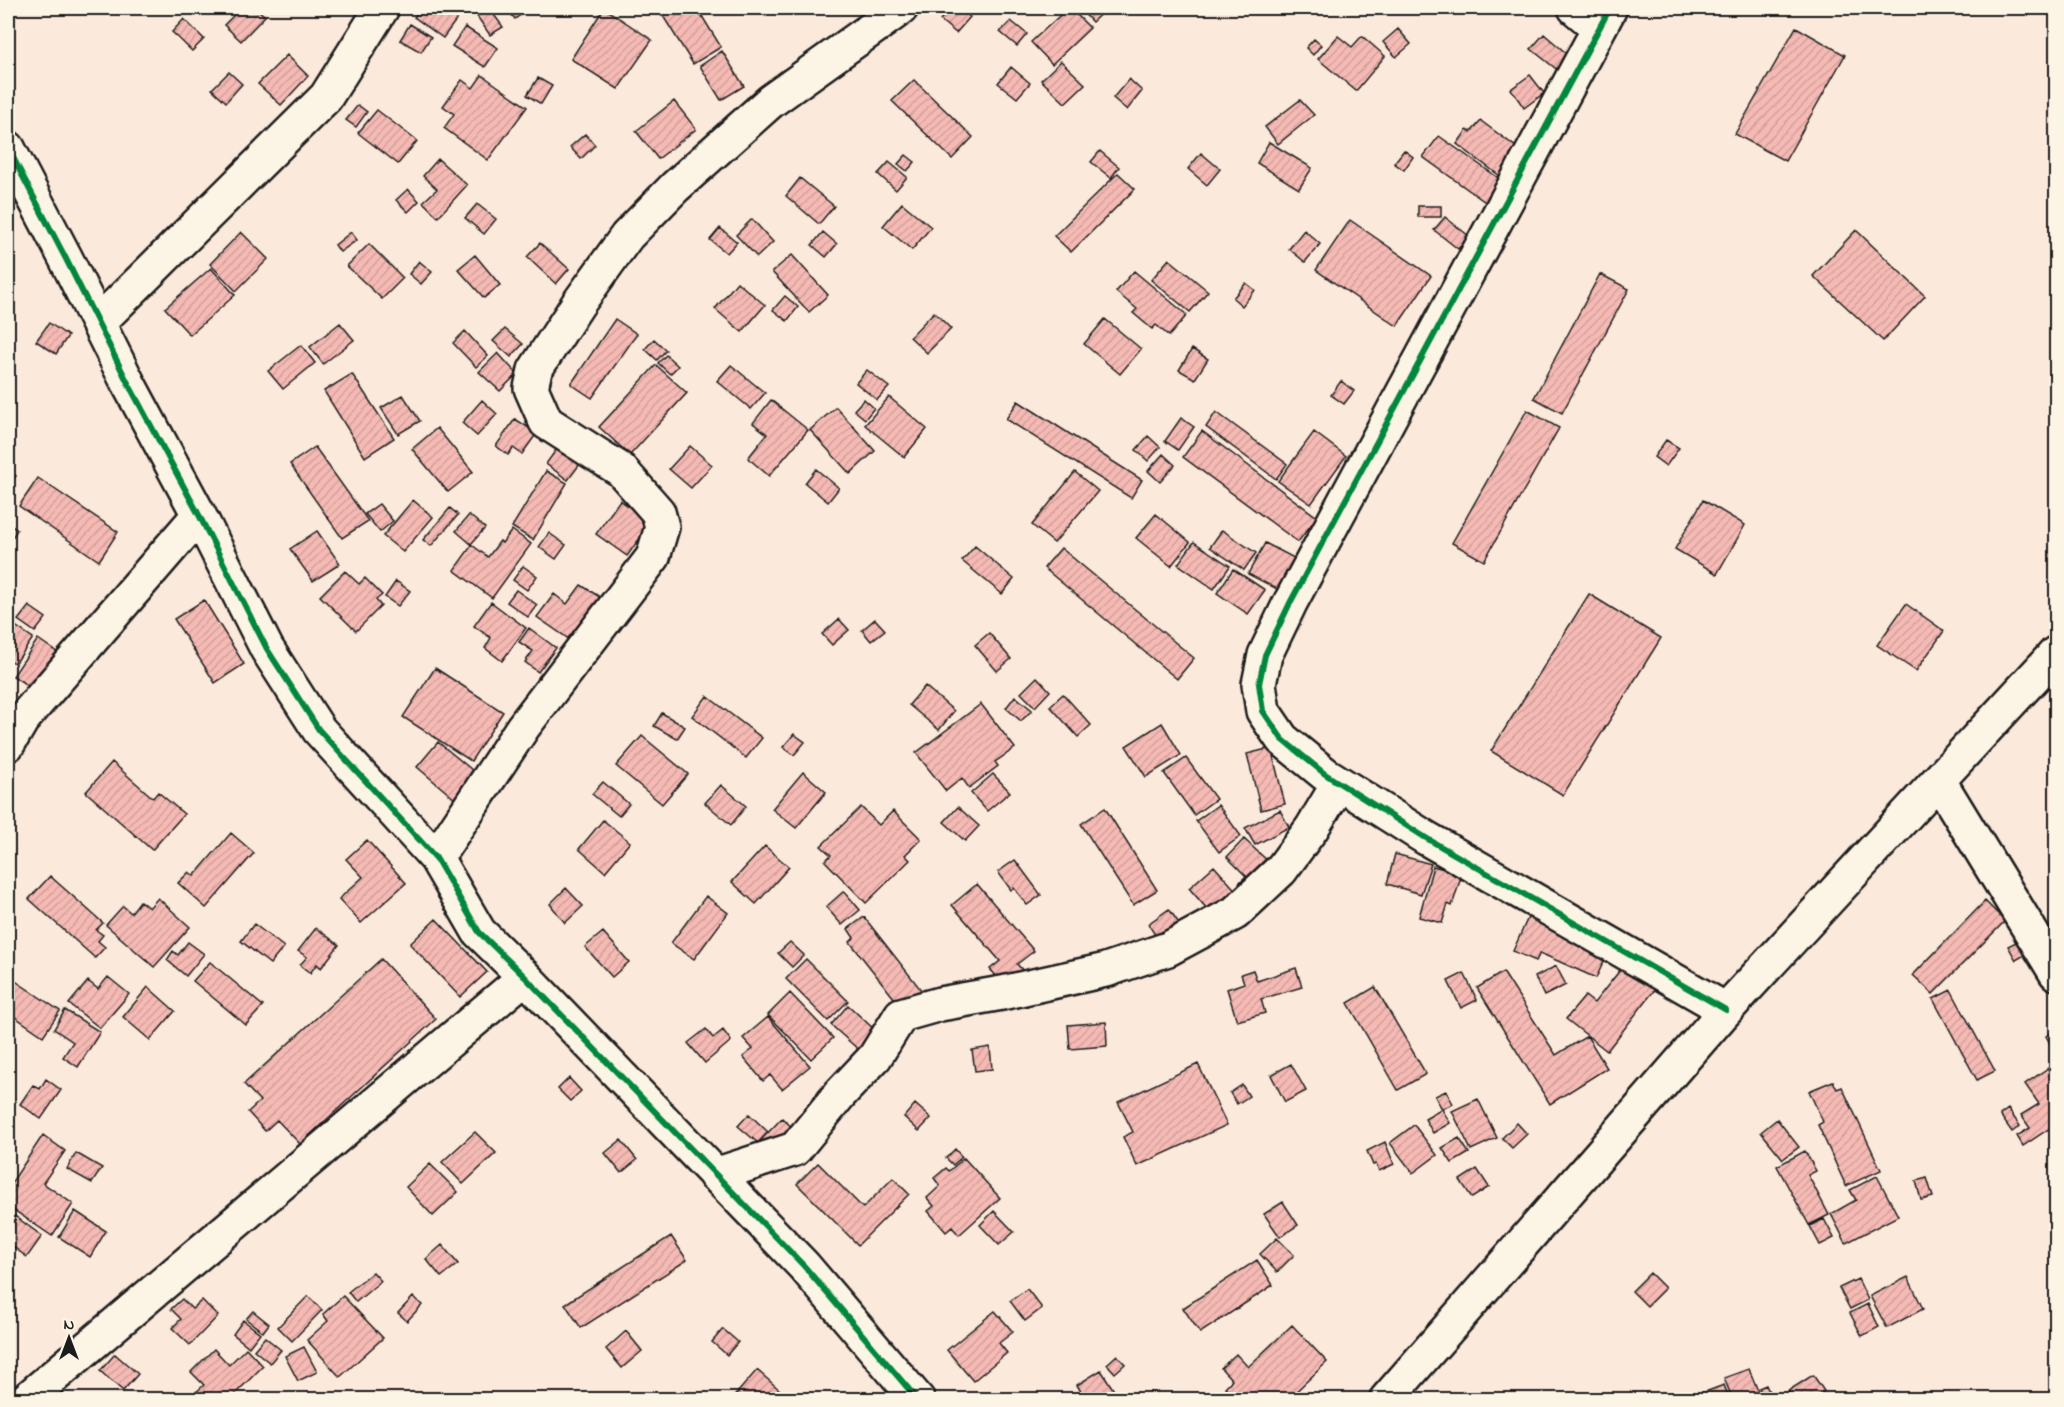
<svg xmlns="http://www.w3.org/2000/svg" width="2064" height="1407" viewBox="0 0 2064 1407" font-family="'Indie Flower',sans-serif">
<defs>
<pattern id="building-hatch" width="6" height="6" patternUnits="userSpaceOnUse" patternTransform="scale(1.5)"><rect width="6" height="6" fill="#f6bab5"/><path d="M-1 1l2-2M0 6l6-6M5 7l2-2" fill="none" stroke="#d29f9b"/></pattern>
</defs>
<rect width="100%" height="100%" fill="#fbe9db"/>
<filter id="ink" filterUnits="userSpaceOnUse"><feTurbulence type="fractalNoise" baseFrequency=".0167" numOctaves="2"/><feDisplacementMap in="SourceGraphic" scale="12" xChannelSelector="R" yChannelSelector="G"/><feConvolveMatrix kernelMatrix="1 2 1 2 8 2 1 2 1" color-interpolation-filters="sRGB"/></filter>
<g filter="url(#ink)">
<path fill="url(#building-hatch)" stroke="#1c1c1c" stroke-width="1.5" d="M241 8H256L265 16 241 41 224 25Z
M421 8H465L443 38 414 17Z
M487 8H489L503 27 490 35 476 15Z
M506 8H530L515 19Z
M604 8 652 40 618 89 571 59Z
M658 8H697L721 47 693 64Z
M951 8H959L970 17 956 33 940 20Z
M1068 8H1070L1090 28 1052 64 1031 42Z
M1079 8H1107L1092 22Z
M184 19 204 39 192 51 172 32Z
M1011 21 1027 34 1017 46 1000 32Z
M410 24 431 37 421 52 400 40Z
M465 27 498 48 485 67 452 46Z
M1796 27 1845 55 1785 161 1735 134Z
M1398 29 1411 44 1396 57 1383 42Z
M1544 34 1572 58 1560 72 1531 49Z
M1338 36 1352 47 1362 36 1385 56 1356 91 1318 59Z
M1314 39 1321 45 1313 55 1306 48Z
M722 51 744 86 721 100 700 66Z
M287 55 308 76 281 105 258 84Z
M1061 61 1085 84 1065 103 1041 80Z
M1011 67 1030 83 1017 98 998 83Z
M229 72 242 84 226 102 212 89Z
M482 75 527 107 488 160 444 128 454 114 443 106 462 80 473 88Z
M1530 75 1544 93 1524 108 1511 89Z
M538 78 552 86 541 104 527 95Z
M1129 79 1142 91 1127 110 1113 98Z
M914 80 973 137 952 159 892 101Z
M1300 100 1314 115 1278 144 1265 127Z
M674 101 696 129 658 159 636 131Z
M358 105 367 112 356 127 346 120Z
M377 110 417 141 398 164 358 133Z
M1481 121 1520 150 1500 176 1457 144 1467 130 1471 132Z
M585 134 595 145 581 159 570 147Z
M1439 136 1504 182 1488 204 1423 157Z
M1269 142 1312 168 1299 189 1257 163Z
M1404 150 1413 157 1404 170 1394 163Z
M1100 151 1119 167 1111 178 1091 162Z
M1201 153 1220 169 1207 185 1188 169Z
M906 155 915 162 907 171 898 164Z
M438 159 467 185 438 217 423 202 437 189 423 176Z
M889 162 907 177 896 190 878 174Z
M1118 173 1135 189 1071 252 1054 236Z
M800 178 834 206 819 224 786 196Z
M8 186 17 203 8 216Z
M408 189 419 201 408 212 396 200Z
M902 203 931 227 912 250 883 226Z
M477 204 496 219 484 234 465 218Z
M1418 206H1441V217H1418Z
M1445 217 1469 236 1458 249 1434 230Z
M752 219 773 242 757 257 736 235Z
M1350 220 1431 276 1397 326 1316 270Z
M720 228 737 242 727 253 710 240Z
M1304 230 1320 244 1305 262 1289 249Z
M1856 230 1925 296 1883 341 1813 276Z
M241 232 268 259 236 291 210 264Z
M351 232 357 240 340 252 335 245Z
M823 232 837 244 826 257 812 245Z
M540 243 569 269 556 284 527 257Z
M369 244 403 278 382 299 347 266Z
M475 255 500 285 484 298 458 269Z
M792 255 828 295 809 312 772 272Z
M1169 259 1208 291 1190 312 1151 280Z
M419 261 432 272 421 284 409 274Z
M211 268 235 295 190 335 165 308Z
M1134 271 1187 315 1169 336 1156 325 1152 329 1133 313 1137 309 1116 292Z
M1600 274 1629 289 1562 413 1534 398Z
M737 282 765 305 742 332 715 309Z
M1246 283 1255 290 1242 306 1233 298Z
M785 296 798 307 787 321 773 310Z
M934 312 951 329 927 353 910 337Z
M615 319 637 334 592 398 571 384Z
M1105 319 1141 349 1120 374 1084 344Z
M49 323 68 336 56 354 36 341Z
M340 323 354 340 323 364 310 347Z
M505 329 523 344 511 357 493 341Z
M465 331 488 356 476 367 453 343Z
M654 339 666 350 657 360 645 349Z
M301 345 315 363 283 389 268 371Z
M1192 349 1208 359 1195 379 1179 370Z
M498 353 517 374 500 391 479 372Z
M666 355 678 366 670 374 658 363Z
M656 365 687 393 630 455 599 427Z
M731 365 765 393 751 409 717 381Z
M867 370 889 387 877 400 856 383Z
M352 374 394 438 365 457 324 391Z
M1341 381 1354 391 1344 404 1331 395Z
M403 395 420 421 398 434 381 408Z
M889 397 927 429 904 457 865 425Z
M864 399 874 408 865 419 854 410Z
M482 400 497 414 477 436 462 423Z
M771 400 808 430 769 476 748 458 767 434 753 423Z
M1018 401 1142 480 1131 498 1006 419Z
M836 407 875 451 850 474 810 430Z
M1527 410 1559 428 1484 561 1452 543Z
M1216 412 1287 464 1276 479 1206 427Z
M1181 418 1194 427 1178 450 1165 441Z
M515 419 537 433 522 454 513 448 508 455 496 446Z
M437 428 473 472 448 492 412 449Z
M1202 431 1317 517 1298 542 1183 457Z
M1314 432 1346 456 1311 504 1278 481Z
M1148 436 1160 447 1148 461 1136 450Z
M1666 440 1679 448 1666 466 1654 457Z
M690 446 712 465 691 488 669 469Z
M315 447 368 521 342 538 290 464Z
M558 447 580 464 568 480 546 464Z
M1163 454 1175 465 1160 482 1148 471Z
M816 469 839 488 828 502 805 483Z
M8 470 16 476 9 486 8 485Z
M546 471 567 483 533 540 512 527Z
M1075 472 1098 491 1054 543 1032 525Z
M38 478 118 532 99 561 19 506Z
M413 500 433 517 403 552 383 536Z
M620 500 651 523 627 556 596 534Z
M1703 500 1745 525 1717 574 1675 549Z
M379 504 393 521 380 532 365 514Z
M450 508 458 515 431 546 423 540Z
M1156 514 1190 542 1171 566 1136 538Z
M469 515 485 528 471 544 456 531Z
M8 523 17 530 8 544Z
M512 530 531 544 492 598 454 570 472 545 488 557 500 541 502 543Z
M1222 530 1256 553 1244 570 1210 547Z
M317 531 340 564 313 581 290 549Z
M549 533 566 545 556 559 539 547Z
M1194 542 1230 566 1214 589 1178 564Z
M1265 543 1298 560 1281 591 1248 574Z
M975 546 1014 579 1002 594 962 561Z
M1061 548 1194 658 1177 679 1044 568Z
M523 566 537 576 527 590 513 580Z
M1233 569 1265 590 1248 614 1217 593Z
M345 571 359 584 365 578 382 595 376 600 381 606 356 631 320 596Z
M396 581 410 591 398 606 385 597Z
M581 585 606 601 576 644 537 617 554 594 567 604Z
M516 590 537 605 528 617 507 602Z
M1589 594 1661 638 1563 795 1491 751Z
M204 600 244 664 215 683 174 619Z
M491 602 526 628 502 661 485 648 491 638 474 626Z
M1906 604 1944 631 1916 671 1877 645Z
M29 606 46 618 35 632 18 620Z
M839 619 849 630 832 645 822 634Z
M875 619 885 630 871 641 862 630Z
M8 621 33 638 15 664 8 658Z
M529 628 556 648 538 672 525 662 533 651 519 642Z
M989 633 1011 659 997 671 975 645Z
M38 639 61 655 36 691 13 676Z
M435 668 503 712 471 761 403 717Z
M1037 677 1050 691 1035 707 1021 693Z
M925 686 954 711 939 730 909 705Z
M1063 694 1091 725 1078 737 1050 706Z
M707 696 762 738 746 758 692 716Z
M1015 696 1032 710 1021 721 1006 708Z
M981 704 1015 748 995 762 998 766 969 788 962 778 946 791 916 753Z
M662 713 685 727 677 739 654 726Z
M1162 723 1181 755 1146 777 1126 746Z
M794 734 805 742 794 755 783 747Z
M642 736 688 774 662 804 616 766Z
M438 742 477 774 456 800 417 767Z
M1271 748 1285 804 1261 810 1247 754Z
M1186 758 1216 799 1194 815 1164 773Z
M112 762 153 798 158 792 184 814 152 850 86 792Z
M803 772 826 792 796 828 772 809Z
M993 774 1010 792 987 811 971 793Z
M603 782 629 804 619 816 592 794Z
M721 785 746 806 731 825 705 803Z
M1218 805 1241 836 1219 852 1196 821Z
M861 807 879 825 893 811 921 839 905 855 910 860 866 903 825 861 831 855 821 846Z
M958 807 979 826 965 841 944 822Z
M1105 808 1157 890 1133 905 1081 824Z
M1280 810 1289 827 1255 845 1245 828Z
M603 820 630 842 605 872 579 849Z
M231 833 254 853 206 908 178 883 189 872 194 876Z
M1244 839 1271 864 1246 889 1239 883 1246 876 1227 857Z
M367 840 406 883 361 923 339 899 363 877 346 859Z
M765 846 789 867 756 904 732 882Z
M1395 854 1431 864 1421 894 1387 884Z
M1015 860 1041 895 1027 905 1014 888 1011 890 998 872Z
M1214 866 1239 894 1208 910 1189 888Z
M1433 866 1462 874 1452 906 1448 904 1442 923 1419 917Z
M50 876 103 923 96 930 103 935 98 941 105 947 95 958 29 899Z
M977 884 1034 951 1017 964 1024 972 1006 987 990 969 1000 961 952 905Z
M566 888 583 906 565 923 550 904Z
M844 891 860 910 842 925 826 907Z
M706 896 728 913 694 959 671 943Z
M158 898 190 927 154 967 106 925 123 906 131 913 140 901 149 908Z
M1985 901 2005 921 1933 994 1913 975Z
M1169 909 1185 932 1163 947 1148 924Z
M1530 913 1610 948 1596 978 1540 953 1536 961 1513 951Z
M864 917 922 991 901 1007 850 942 854 938 848 929Z
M436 919 487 972 460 997 410 944Z
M254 924 284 947 270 964 241 941Z
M316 928 339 945 321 968 317 964 310 973 300 965 307 957 298 951Z
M603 932 629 962 612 977 585 947Z
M2020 940 2028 953 2016 960 2008 946Z
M188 942 204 954 186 976 167 960 173 951 178 955Z
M790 942 804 955 792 967 778 953Z
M381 959 436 1019 300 1144 277 1120 265 1131 248 1112 260 1101 244 1084Z
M806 959 848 1001 828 1021 786 979Z
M1628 960 1660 983 1607 1051 1566 1019 1585 996 1594 1003Z
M210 962 263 1006 246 1025 193 981Z
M1556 966 1566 985 1544 996 1535 977Z
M1296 968 1302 987 1261 999 1265 1013 1237 1021 1227 989 1244 983 1241 974 1253 970 1257 981Z
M1503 972 1556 1055 1587 1036 1607 1068 1550 1104 1477 988Z
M1464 973 1477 1000 1461 1008 1448 981Z
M8 976 60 1011 43 1036 8 1012Z
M108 977 129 994 100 1028 69 1004 88 981 98 989Z
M148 987 175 1011 150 1040 123 1017Z
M1375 987 1426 1074 1398 1090 1348 1003Z
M1951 990 1995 1071 1977 1080 1933 999Z
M790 993 833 1038 811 1059 768 1015Z
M848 1005 877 1032 860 1051 831 1025Z
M65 1010 100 1032 78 1067 63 1057 73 1042 54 1029Z
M768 1017 810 1066 782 1089 770 1075 763 1081 743 1057 753 1049 743 1038Z
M1106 1022 1107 1046 1070 1049 1068 1025Z
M706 1029 713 1038 723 1030 731 1041 705 1063 688 1043Z
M2056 1031V1054L2046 1036Z
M990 1047 992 1069 975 1071 972 1050Z
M1198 1064 1227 1125 1137 1166 1123 1137 1133 1132 1118 1102Z
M1291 1064 1306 1091 1285 1102 1271 1075Z
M2048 1068 2056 1080V1124L2023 1146 2017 1136 2030 1128 2021 1115 2039 1104 2025 1084Z
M569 1078 581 1091 570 1101 558 1089Z
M46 1079 61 1090 41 1119 20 1104 33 1085 40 1089Z
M1833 1081 1837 1089 1842 1087 1881 1170 1846 1186 1818 1125 1823 1122 1809 1091Z
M1242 1085 1249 1096 1237 1104 1230 1093Z
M1446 1091 1453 1104 1442 1109 1435 1096Z
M1478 1099 1497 1138 1471 1150 1452 1111Z
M915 1104 931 1118 919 1131 904 1117Z
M1442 1109 1450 1123 1433 1133 1425 1119Z
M2008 1109 2020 1126 2012 1132 2000 1115Z
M749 1114 768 1132 758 1143 738 1126Z
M782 1118 796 1131 775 1153 761 1140Z
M1777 1119 1799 1147 1783 1159 1761 1132Z
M1517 1123 1527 1134 1512 1148 1502 1138Z
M1414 1125 1437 1155 1413 1173 1390 1143Z
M475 1132 496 1153 463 1184 442 1162Z
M43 1135 65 1151 43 1183 73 1204 52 1236 8 1206V1188Z
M1459 1138 1469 1153 1452 1163 1442 1148Z
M621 1140 637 1160 621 1173 605 1153Z
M1385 1142 1394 1164 1379 1171 1376 1164 1373 1165 1367 1151Z
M955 1149 962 1157 953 1165 946 1158Z
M1805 1151 1816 1171 1808 1175 1829 1215 1809 1225 1777 1166Z
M76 1153 102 1168 92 1183 67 1169Z
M964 1158 1000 1198 959 1235 952 1227 946 1232 928 1211 934 1206 927 1198 940 1186 934 1178 946 1168 949 1171Z
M818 1163 863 1208 893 1178 909 1194 858 1245 797 1184Z
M430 1164 458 1192 433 1216 406 1187Z
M1477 1169 1489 1187 1472 1198 1460 1180Z
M1877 1176 1898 1216 1846 1243 1831 1214 1856 1200 1850 1190Z
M1927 1178 1933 1197 1921 1200 1916 1181Z
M1283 1202 1298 1225 1280 1237 1264 1214Z
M8 1211 42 1236 27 1257 8 1243Z
M75 1211 106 1231 90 1257 59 1237Z
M994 1211 1014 1232 999 1245 980 1225Z
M1824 1219 1834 1238 1820 1245 1810 1226Z
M671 1236 687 1260 581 1328 565 1304Z
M1277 1238 1294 1255 1277 1272 1260 1254Z
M442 1245 458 1264 441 1277 426 1259Z
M1257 1260 1273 1285 1200 1333 1183 1308Z
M373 1272 381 1281 356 1302 348 1292Z
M1650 1273 1665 1288 1647 1306 1632 1291Z
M1908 1277 1923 1309 1887 1328 1870 1296Z
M1858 1279 1868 1300 1850 1309 1839 1288Z
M1027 1289 1042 1308 1025 1321 1010 1301Z
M308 1296 322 1310 292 1341 278 1327Z
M343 1296 383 1338 340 1377 307 1340 328 1321 323 1314Z
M413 1297 422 1305 407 1321 398 1313Z
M182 1299 192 1309 202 1300 218 1316 190 1345 172 1328 181 1319 171 1309Z
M1868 1304 1879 1327 1862 1336 1850 1313Z
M253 1311 269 1324 263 1332 246 1319Z
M995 1311 1013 1332 999 1343 1007 1353 973 1381 947 1350Z
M243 1320 260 1333 249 1347 233 1334Z
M1292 1325 1327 1362 1287 1400H1238L1225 1387 1232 1380 1221 1368 1236 1354 1248 1367Z
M723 1329 738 1342 727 1355 712 1342Z
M626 1331 642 1351 622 1368 606 1349Z
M265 1337 281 1350 270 1363 254 1350Z
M304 1347 317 1372 298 1381 285 1356Z
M246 1348 263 1366 229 1400H199L194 1394 204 1385 191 1372 214 1349 229 1365Z
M115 1354 138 1374 123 1391 100 1371Z
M1117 1355 1125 1364 1115 1373 1107 1364Z
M1749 1369 1758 1391 1733 1400 1724 1378Z
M757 1370 781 1391 774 1400H731Z
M1101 1370 1120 1400H1086L1077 1385Z
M1813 1375 1824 1391 1811 1400H1794L1788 1391Z
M1724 1385 1730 1400H1699L1697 1395Z
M1766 1385 1770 1394 1763 1397 1759 1388Z"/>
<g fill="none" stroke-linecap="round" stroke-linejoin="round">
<g stroke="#1c1c1c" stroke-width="38">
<path id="minor" d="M1575 8 1599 28
M1610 8 1290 603 1265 655 1259 684 1263 711 1282 739 1325 774 1426 838 1726 1010
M8 148 66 259 128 383 199 515 267 649 319 730 436 858 479 932 525 977 804 1266 918 1400
M98 323 326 97 382 8
M8 744 22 720 199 515
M1939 781 2056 973
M436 858 523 727 653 557 662 527 658 512 621 470 546 422 531 388 535 370 578 304 627 236 675 187 771 101 901 8
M715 1175 795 1149 840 1094 875 1057 901 1015 940 1004 1002 993 1106 970 1168 949 1235 913 1281 870 1312 828 1339 783
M27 1399 525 977
M1386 1400 1726 1010 2056 653"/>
</g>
<use href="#minor" stroke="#fcf5e5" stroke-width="33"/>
<g stroke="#fcf5e5" stroke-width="10">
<path id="cycleway" d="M1610 8 1290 603 1265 655 1259 684 1263 711 1282 739 1325 774 1426 838 1726 1010
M8 148 66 259 128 383 199 515 267 649 319 730 436 858 479 932 525 977 804 1266 918 1400"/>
</g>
<use href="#cycleway" stroke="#00873e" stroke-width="6"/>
</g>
</g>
<rect width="2064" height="1407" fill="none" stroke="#fcf5e5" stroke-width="30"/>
<rect x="15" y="15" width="2034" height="1377" fill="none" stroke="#1c1c1c" stroke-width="2" filter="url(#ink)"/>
<g transform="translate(69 1338)" stroke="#fcf5e5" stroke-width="4.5" paint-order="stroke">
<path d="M0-4.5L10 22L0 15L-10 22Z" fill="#1c1c1c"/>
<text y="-9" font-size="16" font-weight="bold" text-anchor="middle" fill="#1c1c1c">N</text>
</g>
</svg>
